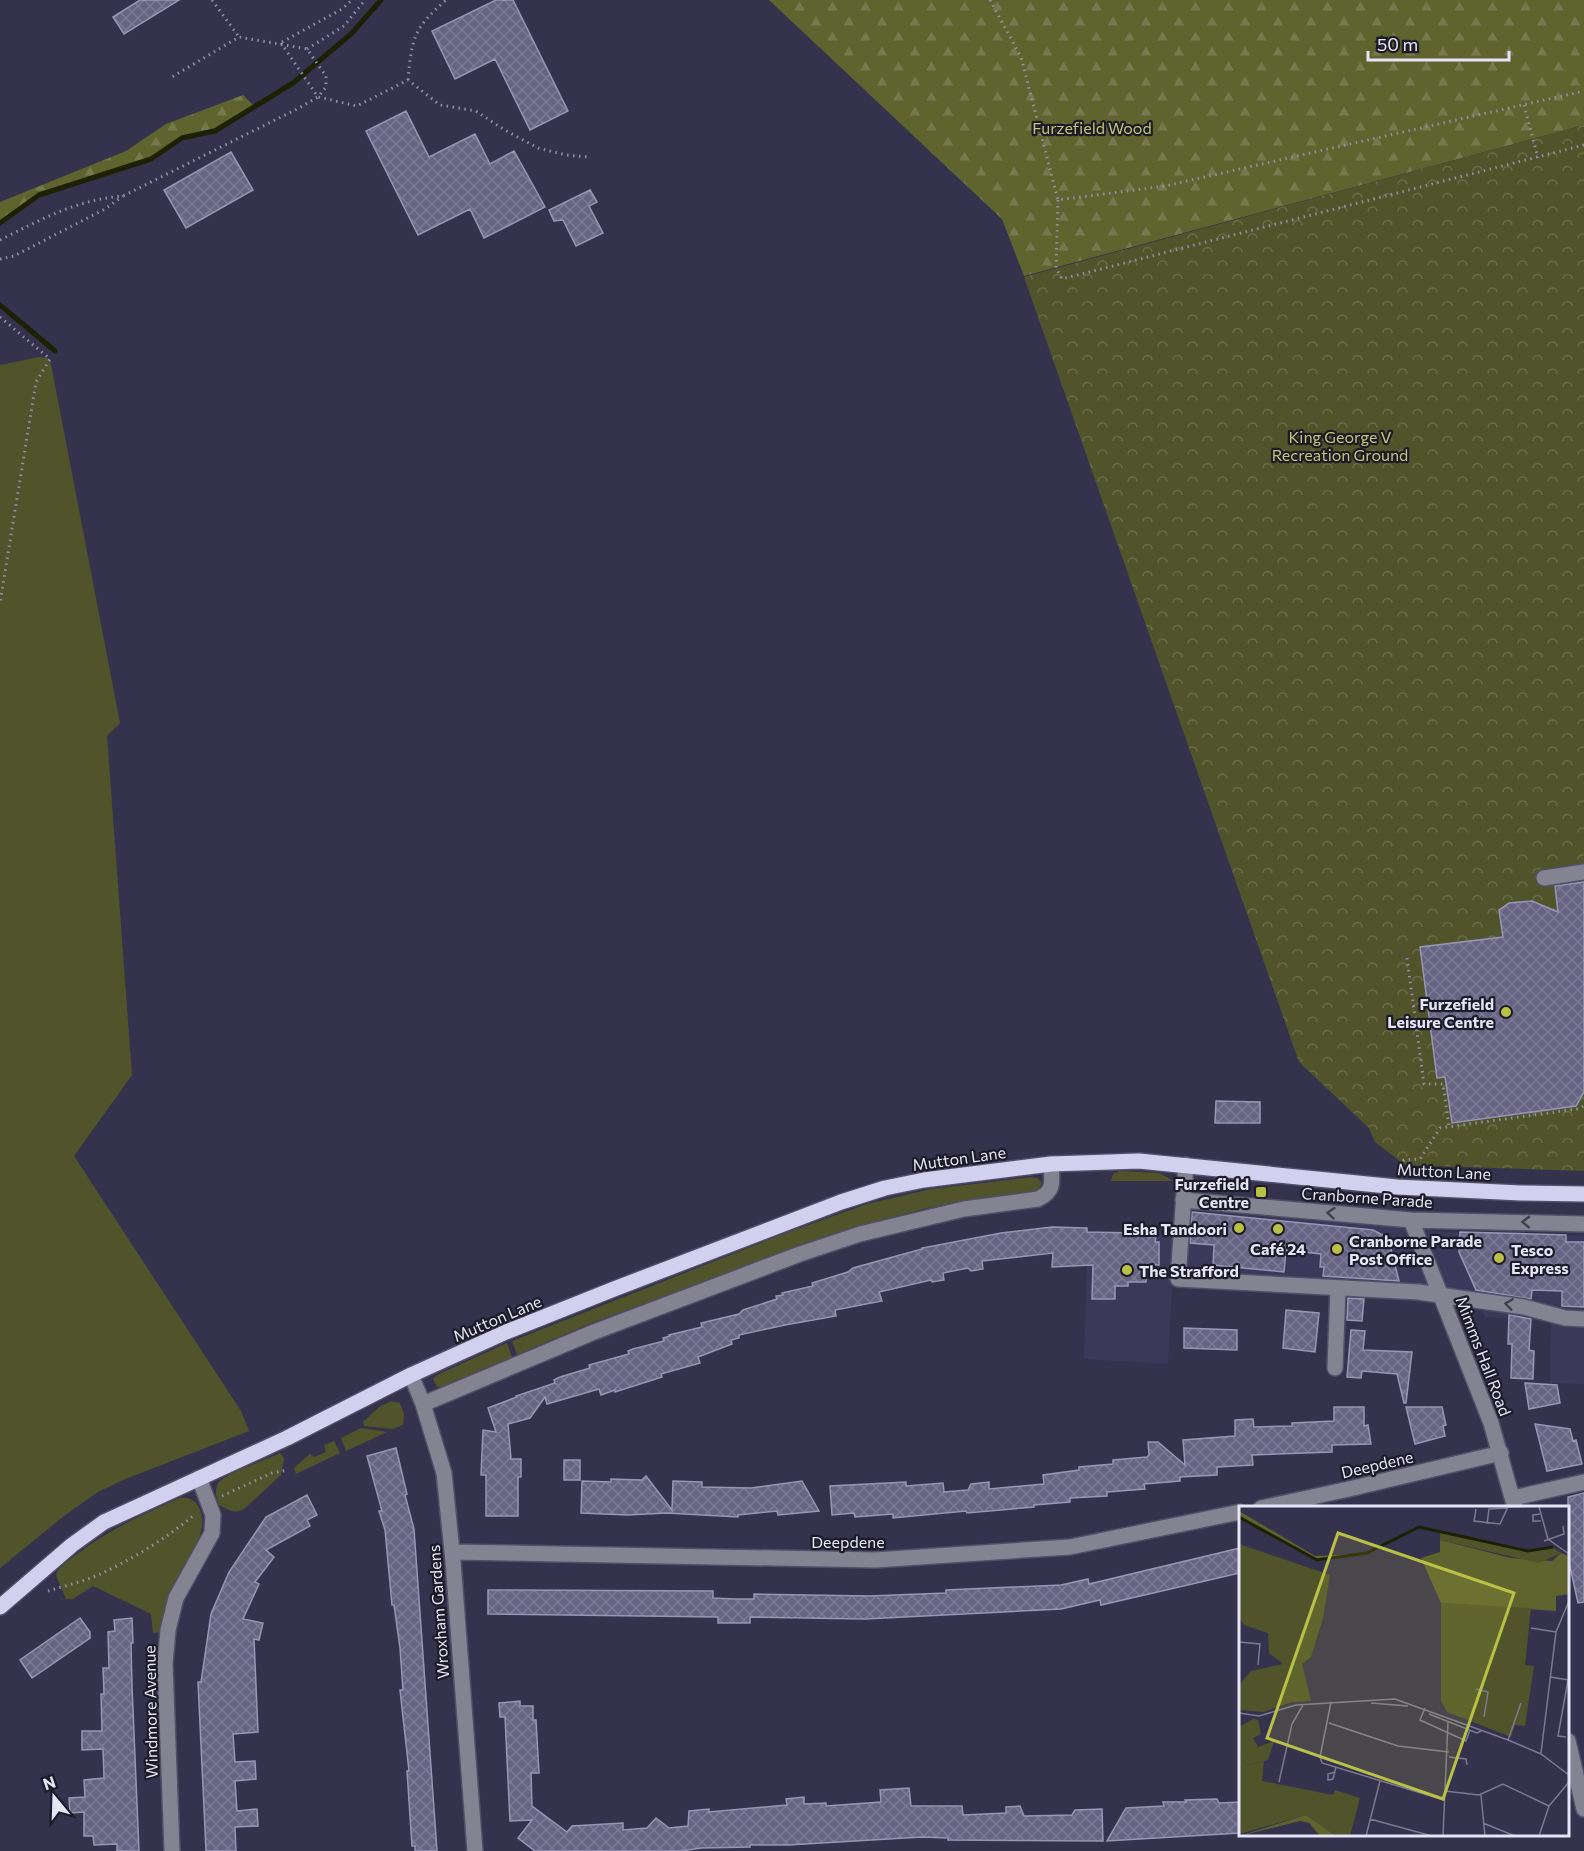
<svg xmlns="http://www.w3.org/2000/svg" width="1584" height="1851" viewBox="0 0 1584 1851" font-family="Commissioner,sans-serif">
<defs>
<pattern id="forest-firs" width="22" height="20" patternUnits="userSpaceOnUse" patternTransform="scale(1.5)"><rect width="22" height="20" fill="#5f632e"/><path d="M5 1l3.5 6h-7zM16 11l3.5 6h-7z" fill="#76794d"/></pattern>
<pattern id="park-crowns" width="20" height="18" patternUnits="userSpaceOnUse" patternTransform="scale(1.5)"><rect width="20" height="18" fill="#51542a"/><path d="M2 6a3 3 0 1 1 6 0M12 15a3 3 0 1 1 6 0" fill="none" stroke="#6a6c4a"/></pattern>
<pattern id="building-cross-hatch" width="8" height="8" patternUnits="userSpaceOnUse" patternTransform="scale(1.5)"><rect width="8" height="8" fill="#676483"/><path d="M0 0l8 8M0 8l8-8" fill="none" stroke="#7d7a95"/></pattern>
</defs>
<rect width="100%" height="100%" fill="#35324d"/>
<path fill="#3c385a" d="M1174 1209 1446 1232 1584 1236V1384L1550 1383 1551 1322 1485 1317 1480 1305 1172 1285 1168 1364 1084 1359 1088 1232 1173 1233Z"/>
<path fill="#51542a" d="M40 357 50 359 120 723 107 736 132 1075 74 1156 241 1411 249 1431 123 1480 98 1492 64 1516 0 1568V365Z
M1120 1171 1159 1173 1174 1181H1111L1113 1174Z
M1032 1177 1039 1179 1042 1183 1038 1191 1031 1193 969 1200 923 1209 849 1229 591 1323 517 1355 512 1341 789 1232 867 1204 931 1189Z
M507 1343 512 1357 441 1387H437L433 1379 437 1375Z
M391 1401 400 1403 404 1414 403 1425 392 1429 364 1426 363 1422 379 1407Z
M361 1428 387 1432 346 1451 341 1438Z
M334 1441 340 1453 296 1474 294 1468 310 1454 314 1457 326 1452 324 1445Z
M280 1453 284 1458 281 1475 245 1508C235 1515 229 1510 219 1505 216 1498 214 1489 219 1482 227 1473 268 1459 280 1453Z
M180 1498C188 1497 196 1500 199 1508 212 1533 181 1568 171 1591 166 1604 163 1618 161 1632L153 1633 151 1614 93 1586 73 1599H66L56 1575C59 1566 69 1560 76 1555 108 1530 143 1514 180 1498Z"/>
<path fill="url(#forest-firs)" d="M769 0H1584V125L1024 276 1002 219Z
M243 95 253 105 215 128 183 135 150 158 40 193 0 221V202L126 151 166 124Z"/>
<path fill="url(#park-crowns)" d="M1584 125V1171L1405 1165 1375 1142 1369 1128 1299 1062 1024 277Z"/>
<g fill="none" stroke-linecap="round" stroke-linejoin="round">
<path stroke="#1e2004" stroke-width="5" d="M0 223 39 195 151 159 182 138 215 131 293 83 351 34 381 0
M0 305 55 351"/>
</g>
<path fill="url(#building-cross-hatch)" stroke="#9895b7" stroke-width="1.5" d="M140 0H179L124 34 113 17Z
M496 0H513L568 111 530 130 495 59 455 79 432 31Z
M406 111 429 157 475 134 490 164 514 151 545 207 484 238 470 209 418 235 366 131Z
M231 152 253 190 186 228 164 190Z
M590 190 597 202 589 206 603 233 576 246 563 220 554 221 549 210Z
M1584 882V1092L1576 1106 1452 1123 1445 1077 1437 1078 1420 947 1503 937 1499 910 1509 903 1532 901 1558 912 1555 886Z
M1216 1101 1260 1102V1123H1215Z
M1192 1212 1373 1230 1385 1236 1389 1241 1399 1281 1323 1276 1324 1267H1320L1321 1254 1286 1250 1284 1272 1213 1265 1214 1245 1190 1243Z
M1052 1227 1087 1228V1232L1137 1233 1147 1234V1237H1156L1155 1242H1159V1265L1147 1264 1146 1282H1128V1286H1115V1299H1092L1093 1265 1052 1267 1053 1253 982 1261 983 1269 971 1271 968 1268 943 1273 944 1280 932 1282 931 1280 879 1292 882 1301 835 1310 836 1316 785 1325 739 1335V1338L731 1340 732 1344 698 1357 700 1363 661 1374 662 1377 615 1392V1390L601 1395 599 1389 547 1404 545 1397 530 1418 508 1424 511 1459H521V1477H518V1516H486V1475H481L483 1430 496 1432 488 1408 517 1397 516 1396 555 1383 554 1380 560 1377 590 1368 589 1365 629 1354 628 1351 633 1349 664 1341 663 1338 670 1336 669 1335 702 1327 701 1323 739 1314 743 1310 777 1299 776 1296 783 1295 782 1293 813 1286 812 1283 848 1272 853 1268 922 1249V1248L1001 1233Z
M1460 1232 1566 1235V1242H1584V1307L1562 1306V1291L1532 1290 1531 1299 1476 1290 1459 1252Z
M1348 1298 1364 1299 1362 1321 1347 1320Z
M1286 1310 1319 1313 1315 1352 1283 1348Z
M1509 1315 1531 1319 1529 1350 1534 1351 1533 1379 1511 1378 1512 1344H1508Z
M1184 1328 1237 1330V1350L1184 1348Z
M1351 1330 1365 1331 1363 1350 1412 1352 1406 1403H1404L1397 1374 1362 1371 1361 1378 1347 1377Z
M1525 1383 1557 1385 1560 1403 1529 1409Z
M1334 1407H1364V1426L1368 1425 1371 1444 1332 1445V1452L1252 1455 1253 1465 1217 1467V1475L1180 1477V1481L1144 1484 1145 1489 1107 1492V1496L1070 1498V1502L1034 1505V1507L967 1513 966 1511 893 1518V1514L855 1517 854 1513 832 1515 830 1486 906 1482V1486L943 1483 944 1492 968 1490 971 1484 989 1482V1489L1044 1484 1043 1475 1079 1470V1467L1113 1464V1460L1147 1457 1149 1455 1148 1442H1158L1185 1465 1183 1440 1235 1436V1420L1253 1419 1254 1427 1292 1426V1423L1334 1421Z
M1406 1407H1442L1446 1425 1443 1426 1445 1436 1415 1444Z
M1535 1424 1570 1429 1573 1441 1576 1440 1582 1464 1547 1471Z
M396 1448 407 1494 405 1495 414 1529 437 1851H415V1846H412L407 1771H409L400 1690H403L400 1648 394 1605H392L385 1530 379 1511H382L367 1456Z
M564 1460H580V1480H564Z
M646 1476 672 1510 673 1481 702 1482V1487L751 1488 802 1481 819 1511 778 1515 777 1511 738 1515V1517L666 1513 628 1515 581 1513 582 1481 611 1482V1479L642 1480Z
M1584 1493V1602L1578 1603 1568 1558V1497Z
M307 1495 317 1515 307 1520 310 1526 266 1550 274 1557 255 1582 259 1584 243 1619 263 1623 259 1640 254 1639 258 1732 233 1734 235 1762 255 1761 256 1779 235 1781 237 1811 257 1809 258 1826 235 1827 236 1851H206L198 1682H201L211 1614 229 1572 266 1517Z
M1240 1548V1573L1101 1605 1100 1600 1061 1609 865 1619 750 1617V1623H718V1617L488 1614V1590L713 1591V1598L735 1599H754V1594L869 1596 946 1593V1590L1061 1585 1088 1579 1089 1584Z
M80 1618 90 1632V1638L32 1678 20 1660Z
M132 1618 133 1643H131L132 1686 139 1851H117V1844L94 1845 93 1836H84V1812L70 1813 69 1798 85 1797 84 1780 104 1778 103 1749 82 1750V1731H102L101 1694H104L103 1668H109L108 1632 115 1631 114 1620Z
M520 1701V1706H533V1720H536L539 1773H531L532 1806 567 1832 572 1826 623 1823V1830L647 1828 656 1818 669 1828 688 1826 689 1811 709 1809V1812L787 1805 786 1799 804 1797V1804L826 1803V1806L881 1802 880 1790 909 1788 911 1806H962L963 1815 1006 1813V1807L1020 1806 1024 1816 1072 1815 1075 1810 1102 1809 1103 1841 948 1840V1838L922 1837 788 1845H750V1847L701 1848 682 1851H535L518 1838 532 1820 510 1821 505 1717H500L499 1703Z
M1217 1799 1219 1803 1240 1802V1833L1107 1841 1126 1808 1164 1806 1163 1802H1186L1185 1800Z"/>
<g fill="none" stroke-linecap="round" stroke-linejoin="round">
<g stroke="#514f68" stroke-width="18">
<path id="minor" d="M1544 878 1584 872
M1186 1165 1178 1279 1418 1292 1524 1307 1565 1318 1584 1319
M1183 1200 1411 1220 1584 1224
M1411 1220 1491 1423 1515 1508
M1335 1368 1338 1288
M411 1375 423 1404 444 1473 453 1561 475 1851
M423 1404 594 1332 800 1254 860 1234 964 1209 1038 1199C1055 1191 1052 1182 1051 1164
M1513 1498 1584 1482
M1261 1508 1349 1489 1501 1453
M452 1552 875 1560 1070 1547 1240 1512
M1568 1741 1584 1809
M172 1851 165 1664 168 1630 176 1598 212 1533 213 1515 199 1478"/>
</g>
<g stroke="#514f68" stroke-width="18">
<path id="major" d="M0 1607 72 1545 104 1522 287 1438 411 1375 506 1332 614 1289 841 1202 885 1188 924 1180 1051 1164 1139 1161 1397 1187 1521 1193 1584 1194"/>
</g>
<path stroke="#9290a6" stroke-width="3" stroke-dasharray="1.5 4.5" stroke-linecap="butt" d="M212 0 239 37
M990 0 1021 57 1058 200 1165 186 1584 91
M282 42 342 9 352 0
M281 43 318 97 357 106 408 80 440 105 476 111 503 129 538 148 566 155 588 157
M307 49 344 26 365 0
M408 80C412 38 413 29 446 0
M1524 105 1538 158
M1058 200 1056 268 1062 279 1584 145
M0 240C42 219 76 200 123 196L299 108 318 97 326 87V76L307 49 239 37 172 77
M0 259 14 256 105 209 123 196
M0 317 50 359 36 382 0 603
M1407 958 1424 1084H1443L1449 1127
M1398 1172 1404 1160 1420 1159 1440 1128 1577 1109 1584 1106
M222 1496 272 1473 288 1470
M48 1591C64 1586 82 1582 98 1575 131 1560 167 1538 194 1515"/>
<use href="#minor" stroke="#848391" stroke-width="15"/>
<use href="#major" stroke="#d1d0ee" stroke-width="15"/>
</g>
<defs><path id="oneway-chevron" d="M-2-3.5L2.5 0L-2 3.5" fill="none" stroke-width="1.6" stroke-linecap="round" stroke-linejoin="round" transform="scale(1.5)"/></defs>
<g stroke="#413f4d">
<use href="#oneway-chevron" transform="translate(1331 1213) rotate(-175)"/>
<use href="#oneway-chevron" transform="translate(1526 1222) rotate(-179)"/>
<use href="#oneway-chevron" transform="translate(1509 1304) rotate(-172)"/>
</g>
<g fill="#b9c046" stroke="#1d1b28" stroke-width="2">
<circle cx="1506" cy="1012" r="6"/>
<rect x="1255" y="1186" width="12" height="12" rx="3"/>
<circle cx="1239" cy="1228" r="6"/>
<circle cx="1278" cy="1229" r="6"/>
<circle cx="1337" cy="1249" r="6"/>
<circle cx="1499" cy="1258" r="6"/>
<circle cx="1127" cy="1270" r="6"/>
</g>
<g text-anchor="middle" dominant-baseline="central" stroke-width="4.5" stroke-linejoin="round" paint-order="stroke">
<g font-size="16" fill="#c0c776" stroke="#1d1b28">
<text x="1092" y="127">Furzefield Wood</text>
<text x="1340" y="436">King George V<tspan x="1340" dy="18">Recreation Ground</tspan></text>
</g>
<g font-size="16" font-weight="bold" fill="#e6e5f7" stroke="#1d1b28" text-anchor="end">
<text x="1494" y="1003">Furzefield<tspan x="1494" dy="18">Leisure Centre</tspan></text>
<text x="1249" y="1183">Furzefield<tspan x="1249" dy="18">Centre</tspan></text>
<text x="1227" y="1228">Esha Tandoori</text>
<text x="1349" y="1240" text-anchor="start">Cranborne Parade<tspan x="1349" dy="18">Post Office</tspan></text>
<text x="1278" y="1248" text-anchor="middle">Café 24</text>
<text x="1511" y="1249" text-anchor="start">Tesco<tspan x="1511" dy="18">Express</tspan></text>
<text x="1139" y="1270" text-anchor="start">The Strafford</text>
</g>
<g font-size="16" fill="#e6e5f7" stroke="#1d1b28">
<text transform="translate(959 1158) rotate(-8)">Mutton Lane</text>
<text transform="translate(1444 1171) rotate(3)">Mutton Lane</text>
<text transform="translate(1367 1197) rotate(4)">Cranborne Parade</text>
<text transform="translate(497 1318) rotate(-23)">Mutton Lane</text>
<text transform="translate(1484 1356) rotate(69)">Mimms Hall Road</text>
<text transform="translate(1377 1464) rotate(-13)">Deepdene</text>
<text x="848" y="1541">Deepdene</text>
<text transform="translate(438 1612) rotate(-94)">Wroxham Gardens</text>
<text transform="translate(150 1712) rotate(-91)">Windmore Avenue</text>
</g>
</g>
<g transform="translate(1239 1506)">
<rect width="330" height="330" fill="#35324d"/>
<path d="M0 38 91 69 84 112 72 151 63 158 72 195 53 196 24 206 0 204V179L12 165 44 158 30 147 29 127 5 119 0 112ZM0 245 7 259 25 255 23 275 94 289 96 284 121 292 111 330H97L67 309 0 328Z" fill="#51542a"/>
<path d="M0 5 76 50 123 48 75 53 10 18 0 10ZM201 34 272 52 313 55 322 47 330 50V88L317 90V105L202 97 182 52 201 46ZM67 309 97 330H81L70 317 61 315 0 330Z" fill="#5f632e"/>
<path d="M201 26 290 45 313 41 322 47 300 57 201 34ZM202 97 292 102 286 159 295 160 286 220 276 219 272 231 208 206 202 195Z" fill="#51542a"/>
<path d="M14 213 19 214 22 228 14 232 19 241 35 235 29 254 7 259 0 245V221Z" fill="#51542a"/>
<path fill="none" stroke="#1e2004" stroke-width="3" d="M0 11 78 54 128 47 180 21 289 45 314 41"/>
<path fill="none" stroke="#7c7a91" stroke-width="1.5" d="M300 1 309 33 330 48M237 3 235 15 261 18 269 1 305 0M301 8 294 9V15H302M248 18 250 3 268 2M305 35 325 28 324 20M292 122 317 126M0 136 21 138 19 159M311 171 330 174M237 183 249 186 245 211M92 196 81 251 83 257 205 294M132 197 169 200M186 202 181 214 227 235 231 224M0 207 20 210 57 199 156 193 269 234 302 248 330 269M190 208 238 227 242 225M90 217 159 240 210 246M327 231 319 230 329 174M269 234 282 197M302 247 317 126 330 95M210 251 227 253 228 259M96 266 89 268V274L94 273 97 261M40 276 53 218 64 199M206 285 240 289 264 278 310 300M242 289 246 330M131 313 193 330M244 317 276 330M127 330 141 275M204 330 209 216M300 330 310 300 330 276"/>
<path fill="#b9c046" fill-opacity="0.15" stroke="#b9c046" stroke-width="3" d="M99 27 275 87 204 293 28 232Z"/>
<rect width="330" height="330" fill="none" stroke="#e6e5f7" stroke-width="3"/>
</g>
<g transform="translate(54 1797) rotate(341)" stroke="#1d1b28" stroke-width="4.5" paint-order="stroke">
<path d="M0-4.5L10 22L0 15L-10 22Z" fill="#e6e5f7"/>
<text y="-9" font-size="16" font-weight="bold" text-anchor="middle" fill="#e6e5f7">N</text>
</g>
<path d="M1368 51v9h141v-9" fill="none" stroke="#e6e5f7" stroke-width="3"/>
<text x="1377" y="51" font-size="18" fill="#e6e5f7" stroke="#1d1b28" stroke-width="4.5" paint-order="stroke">50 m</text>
</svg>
